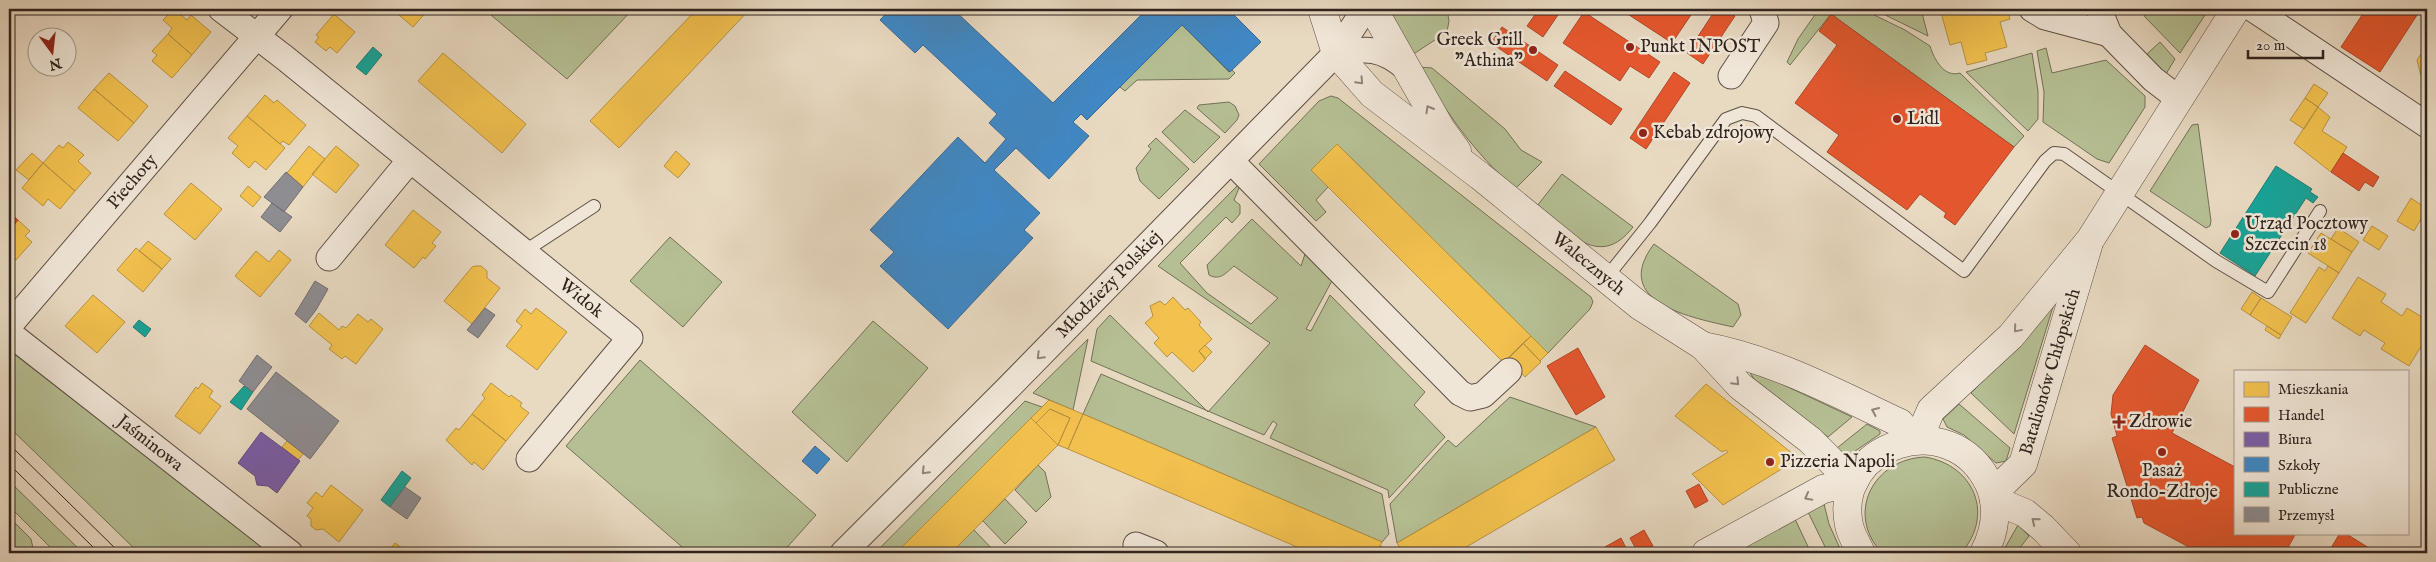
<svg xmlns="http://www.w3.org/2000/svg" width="2436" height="562" viewBox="0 0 2436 562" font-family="'IM FELL English',serif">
<rect width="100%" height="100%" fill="#e8d9c1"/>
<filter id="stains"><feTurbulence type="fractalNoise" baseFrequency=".004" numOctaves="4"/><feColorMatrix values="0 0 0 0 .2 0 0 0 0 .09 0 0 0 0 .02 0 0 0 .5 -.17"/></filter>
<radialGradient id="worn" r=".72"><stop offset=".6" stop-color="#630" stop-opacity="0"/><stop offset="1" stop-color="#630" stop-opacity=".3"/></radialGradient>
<path fill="#b5bf93" stroke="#727158" d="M496 9H633L567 79 491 15Z
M1393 9H1447L1449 21 1447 32 1412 55 1393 18Z
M1819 9H1862L1905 30 1930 46C1934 59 1944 78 1960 73L2024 136 2014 147 1831 14 1790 65 1787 62 1798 39Z
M1873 9H1921L1928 36Z
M2141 9H2209L2180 53 2145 17Z
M1182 25 1229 72 1232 70 1235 73 1229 79 1137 80 1125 91 1120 87Z
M2160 42 2175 59 2166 74 2147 57 2148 53Z
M2046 48 2052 73 2106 60 2145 96V107L2109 163 2097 159 2043 122 2044 92 2037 51Z
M2032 53 2038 91V119L2028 131 1966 72Z
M1419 67 1432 68 1505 129 1521 150 1542 162 1515 189C1473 151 1449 116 1419 67Z
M1331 96 1338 98 1591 297 1593 302 1590 309 1548 353 1337 144 1311 170 1328 187 1316 200 1326 212 1316 221 1259 164 1319 101Z
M1229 102 1235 106 1239 115 1237 120 1225 133 1197 108 1199 105Z
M1185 110 1220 137 1194 163 1162 132Z
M2198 124 2211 221 2210 226 2206 228 2150 191 2192 125Z
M1156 138 1189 169 1159 199 1140 181 1136 168 1151 149 1148 146Z
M1562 174 1633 227C1599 271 1568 231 1537 206Z
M1242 181 1234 200 1240 205V214L1232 223 1226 217 1180 263 1207 293 1251 324 1278 298 1234 266C1226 273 1220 281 1209 275L1207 265 1252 219 1301 266 1307 248 1334 277 1306 329 1311 331 1330 295 1425 392 1414 405 1445 437 1389 498 1388 490 1270 438 1277 424 1273 421 1264 435 1091 361 1097 329 1110 315 1208 412 1270 343 1158 266Z
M670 237 722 282 683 327 630 281Z
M1654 244 1738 304 1741 315 1733 327C1694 318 1609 303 1654 244Z
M2056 300 2052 310 2014 434 1971 393 2035 329Z
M873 321 928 368 847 462 792 412Z
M1088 339 1073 410 1033 393Z
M9 350 272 553H139L9 427Z
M640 360 816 515 782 553H689L566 446Z
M1752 370 1852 417 1828 437 1754 379 1749 371Z
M1101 374 1382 494 1389 534 1382 542 1083 414Z
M1510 397 1596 427 1397 543 1390 504 1448 440 1456 447Z
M1025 401 1042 407 896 553H875Z
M1959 404 2010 448 2006 461 1996 463 1964 435 1947 427 1943 419Z
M1867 424 1880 431V434L1845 458 1837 448Z
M1925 457C1974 465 1995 515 1961 553H1882C1845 514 1873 459 1925 457Z
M1038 465 1045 472 1051 497 1036 512 1015 490Z
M9 481 83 553H56L9 506Z
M1005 499 1027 522 1005 544 983 521Z
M1824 504 1829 524 1842 553H1828L1808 512Z
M9 517 31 539 34 553H9Z
M1795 519 1811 553H1735Z
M2018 525 2029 536 2016 553H2002Z
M974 530 996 553H951Z"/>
<path fill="#f2c14e" stroke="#b89240" d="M174 9 187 20 191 15 211 32 192 55 168 34 172 28 163 20Z
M392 9H429L413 27Z
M697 9H750L619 148 590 121Z
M1940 9H1996L1997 11 2007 9 2010 19 2000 22 2007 47 1985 53 1987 60 1967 65 1961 42 1950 45Z
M334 14 355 32 337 53 330 47 326 51 315 42 319 37 316 35Z
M168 34 192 55 172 78 152 61 157 55 152 51Z
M2427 45V81L2421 76 2417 60Z
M443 53 526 124 502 153 418 81Z
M109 73 148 106 134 123 94 89Z
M2314 84 2328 93 2318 107 2305 98Z
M94 89 134 123 118 141 78 108Z
M265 95 274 103 277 100 306 125 289 145 283 141 280 144 247 116Z
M2305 98 2318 107 2304 129 2290 120Z
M2318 107 2330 117 2322 131 2347 147 2331 172 2294 143Z
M247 116 285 148 266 170 255 161 249 168 232 153 238 146 228 138Z
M68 142 84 155 78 161 91 173 75 191 43 163 59 145 63 148Z
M1337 144 1531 336 1504 363 1311 170Z
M309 146 325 159 303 187 287 173Z
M336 146 359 165 336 193 312 174Z
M676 151 690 164 678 178 664 166Z
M32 153 43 163 29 180 16 170Z
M43 163 75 191 60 209 48 199 43 206 22 188Z
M191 183 222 209 195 240 164 214Z
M248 186 261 197 253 207 240 196Z
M2411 198 2427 209 2414 231 2397 221Z
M413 210 441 232 432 243 436 246 425 259 423 257 414 268 385 245Z
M18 220 30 231 25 236 32 242 16 260 9 253V222L13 226Z
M2372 226 2388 236 2379 250 2363 240Z
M2338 228 2359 242 2352 252 2331 239Z
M2321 233 2352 252 2339 273 2308 253Z
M148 241 171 259 162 269 139 251Z
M136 248 162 269 143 292 117 270Z
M279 250 291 260 260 297 235 276 256 251 269 262Z
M475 266H481L487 271V278L500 288 472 324 444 301 472 267Z
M2328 266 2339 273 2306 323 2290 313 2319 267 2325 271Z
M2358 277 2386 294 2381 302 2402 316 2407 308 2427 320V337L2409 366 2381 349 2385 343 2364 330 2360 336 2332 318Z
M2252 292 2261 298 2250 315 2241 309Z
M93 295 125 322 97 353 65 326Z
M1173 297 1185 310 1188 308 1201 322 1199 325 1212 339 1199 351 1206 359 1193 372 1172 352 1167 357 1154 343 1159 338 1145 323 1153 316 1150 306 1160 301 1165 305Z
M2261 298 2292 317 2281 335 2250 315Z
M536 308 567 332 537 370 506 346 522 326 516 321 525 309 531 314Z
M319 313 339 330 342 326 346 328 358 314 368 322 371 319 383 329 356 364 345 356 342 359 329 349 332 345 309 326Z
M2267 326 2281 335 2279 339 2265 330Z
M1531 336 1548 353 1540 361 1523 343Z
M1523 343 1541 362 1525 377 1508 358Z
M1205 345 1212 352 1205 359 1199 351Z
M202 383 213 391 209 397 221 406 200 434 175 416 196 387 198 389Z
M491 383 509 397 511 395 522 403 520 406 529 413 506 441 472 414 485 398 482 395Z
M1706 384 1793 454V462L1723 505 1692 474 1728 452 1726 450 1722 452 1675 416Z
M1049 400 1083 414 1068 449 1058 445 1070 418 1050 409 1036 423 1031 418Z
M1050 409 1070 418 1058 445 1036 423Z
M472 414 506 441 483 470 474 462 472 465 446 440 456 428 459 430Z
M1083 414 1382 542 1377 553H1311L1068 449Z
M1031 418 1058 445 951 553H906L901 548Z
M1596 427 1615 460 1456 553H1403L1397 543Z
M287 441 304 453 298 460 282 447Z
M331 485 363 510 339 542 323 529 316 530 311 526V519L307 516 313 508 307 503 316 492 322 497Z
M395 543 409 553H387Z
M1380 546 1391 551 1399 547 1403 553H1377Z"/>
<path fill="#e4572e" stroke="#ae4729" d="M1539 9H1562L1543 37 1527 26Z
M1620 9H1688L1693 12 1672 43Z
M1716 9H1724L1735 16 1703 64 1687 53Z
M2366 9H2421L2380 72 2341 47Z
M1584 12 1660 62 1649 78 1630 66 1620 81 1563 43Z
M1831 14 2014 147 1955 225 1944 217 1946 213 1920 194 1907 210 1827 152 1839 135 1795 103 1837 45 1819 31Z
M1502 27 1558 65 1547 81 1491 43Z
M1565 71 1622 109 1611 125 1554 86Z
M1674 72 1690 83 1646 149 1630 138Z
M2343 153 2379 177 2373 187 2365 182 2359 191 2331 172Z
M9 212 18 220 13 226 9 222Z
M2145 345 2199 380 2172 433 2235 467V533H2296L2285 553H2200L2144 523 2142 517 2137 518 2112 438 2117 436 2111 414 2113 395Z
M1578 348 1605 397 1576 415 1547 366Z
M1699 484 1708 501 1695 508 1686 491Z
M1644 530 1653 546 1638 553 1630 538Z
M2340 533H2345L2377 553H2328Z
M1621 538 1627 550 1621 553H1609L1605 547Z"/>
<path fill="#7b5ea7" stroke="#644c7e" d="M261 432 300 461 277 493 268 486 257 485 255 476 238 463Z"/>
<path fill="#3f88c5" stroke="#3a6a93" d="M890 9H953L1053 103 1147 9H1228L1261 42 1230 72 1182 25 1087 120 1081 114 1073 122 1089 136 1049 179 1016 148 994 170 1040 213 1024 230 1033 238 948 329 880 266 894 252 870 230 958 137 985 163 1006 139 989 123 997 114 923 45 915 53 880 20Z
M815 446 830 459 817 474 802 461Z"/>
<path fill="#17a398" stroke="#1e7d73" d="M373 47 382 55 366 75 356 67Z
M2276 166 2312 189 2310 192 2318 197 2313 203 2306 198 2255 276 2220 253Z
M139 320 151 329 145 337 133 327Z
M244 386 253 392 241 410 230 402Z
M402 471 411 478 390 507 381 500Z"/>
<path fill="#8d8d92" stroke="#716d6f" d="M286 172 303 187 284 212 264 197Z
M272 203 292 217 280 232 261 217Z
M315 281 328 289 316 310 306 323 295 314Z
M485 308 495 315 478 338 467 330Z
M257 355 272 367 253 392 239 381Z
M276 372 339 421 310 459 247 409Z
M405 487 421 498 407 519 390 507Z"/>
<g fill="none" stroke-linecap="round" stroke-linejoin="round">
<g stroke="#5d5047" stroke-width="14">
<path id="service" d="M522 253 594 206
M1606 278 1650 223 1726 119 1742 113 1756 116 1964 271 2045 161 2054 153 2064 154 2216 261 2268 292 2320 211"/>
</g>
<g stroke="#5d5047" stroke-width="27">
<g id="minor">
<path id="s1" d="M221 9 285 58 630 338 529 459"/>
<path d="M2032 9 2045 17 2109 34"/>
<path d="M2099 9 2109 34 2153 79 2179 99"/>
<path d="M2253 9 2427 125"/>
<path d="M1336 53C1367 48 1381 47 1406 68"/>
<path d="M1731 76 1766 23 1762 9"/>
<path d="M1231 161 1460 393 1470 398 1483 395 1509 371"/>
<path d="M329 258 410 160"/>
<path id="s2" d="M9 326 280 9"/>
<path id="s3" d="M9 333 290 553"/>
<path d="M1136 545 1156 553"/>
<path id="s4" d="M843 553 1006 390 1336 53 1365 9"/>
</g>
</g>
<g stroke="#5d5047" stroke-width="29">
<g id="tertiary">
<path id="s5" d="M1322 9 1336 53 1372 94 1480 176 1640 306 1703 346 1740 386 1810 440 1835 465 1856 478"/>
<path d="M1373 9 1441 129 1457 151"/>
<path d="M1703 346C1773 359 1836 393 1900 423L1913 440"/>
<path d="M1918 440 1931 410 2011 336 2090 240 2236 9"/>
<path id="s6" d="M1993 493 2023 464 2088 246"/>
<path d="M1994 500 2025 513 2043 528 2067 553"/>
<path d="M1706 553 1823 489 1854 482"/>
<path d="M1861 553C1857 544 1851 535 1849 525 1832 445 1951 404 1989 484 1999 507 1995 532 1984 553"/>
</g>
</g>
<use href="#service" stroke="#f0e6d7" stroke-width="12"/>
<use href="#minor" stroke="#f0e6d7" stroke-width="25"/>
<use href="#tertiary" stroke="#f0e6d7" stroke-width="28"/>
<path stroke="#2f231e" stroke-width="1" d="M9 444 120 553
M9 464 99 553"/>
</g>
<defs><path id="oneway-chevron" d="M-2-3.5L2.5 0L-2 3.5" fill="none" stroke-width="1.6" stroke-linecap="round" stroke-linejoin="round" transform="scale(1.25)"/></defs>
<g stroke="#90847a">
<use href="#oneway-chevron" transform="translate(1360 81) rotate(47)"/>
<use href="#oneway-chevron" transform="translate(1429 109) rotate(-120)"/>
<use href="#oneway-chevron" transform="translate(2017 329) rotate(130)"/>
<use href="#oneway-chevron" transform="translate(1040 356) rotate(135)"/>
<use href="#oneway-chevron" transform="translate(1736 382) rotate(46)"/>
<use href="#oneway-chevron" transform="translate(1875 411) rotate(-156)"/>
<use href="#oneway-chevron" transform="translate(925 471) rotate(135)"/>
<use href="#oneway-chevron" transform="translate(1808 497) rotate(152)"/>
<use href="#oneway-chevron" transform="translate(2035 521) rotate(-141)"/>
</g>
<g fill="#8f2418" stroke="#f0e6d7" stroke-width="2">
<circle cx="1630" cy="47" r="5"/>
<circle cx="1533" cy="50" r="5"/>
<circle cx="1897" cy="119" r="5"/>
<circle cx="1643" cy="133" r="5"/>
<circle cx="2235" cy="234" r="5"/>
<path d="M2116.5 414.5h5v5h5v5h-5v5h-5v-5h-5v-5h5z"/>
<circle cx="2162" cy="452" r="5"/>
<circle cx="1770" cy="462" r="5"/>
</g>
<g text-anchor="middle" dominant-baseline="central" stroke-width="5" stroke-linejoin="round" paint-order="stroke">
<g font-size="18" fill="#2f231e" stroke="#f0e6d7" text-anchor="start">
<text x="1523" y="40" text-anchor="end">Greek Grill<tspan x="1523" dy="21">"Athina"</tspan></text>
<text x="1640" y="47">Punkt INPOST</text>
<text x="1907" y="119">Lidl</text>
<text x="1653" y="133">Kebab zdrojowy</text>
<text x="2245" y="224">Urząd Pocztowy<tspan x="2245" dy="21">Szczecin 18</tspan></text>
<text x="2129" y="422">Zdrowie</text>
<text x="1780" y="462">Pizzeria Napoli</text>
<text x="2162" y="471" text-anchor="middle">Pasaż<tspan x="2162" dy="21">Rondo-Zdroje</tspan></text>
</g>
<g font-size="18" fill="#2f231e" stroke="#f0e6d7">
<text stroke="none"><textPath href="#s2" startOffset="190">Piechoty</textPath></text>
<text stroke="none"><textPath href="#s5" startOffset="376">Walecznych</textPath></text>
<text stroke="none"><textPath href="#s4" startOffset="378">Młodzieży Polskiej</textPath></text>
<text stroke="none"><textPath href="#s1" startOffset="462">Widok</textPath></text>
<text stroke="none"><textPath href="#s6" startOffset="138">Batalionów Chłopskich</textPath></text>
<text stroke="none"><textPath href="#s3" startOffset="179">Jaśminowa</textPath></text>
</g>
</g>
<rect width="2436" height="562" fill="none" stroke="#e8d9c1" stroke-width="30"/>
<rect x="10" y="10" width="2416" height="542" fill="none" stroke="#2f231e" stroke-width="2.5"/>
<rect x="15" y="15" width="2406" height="532" fill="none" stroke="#2f231e"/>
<rect x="2234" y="370" width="175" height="165" fill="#f0e6d7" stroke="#a3988d"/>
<rect x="2244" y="382" width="25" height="15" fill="#f2c14e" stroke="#a3988d"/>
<text x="2278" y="394" font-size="15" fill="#2f231e">Mieszkania</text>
<rect x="2244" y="407" width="25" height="15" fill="#e4572e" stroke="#a3988d"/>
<text x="2278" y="420" font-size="15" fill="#2f231e">Handel</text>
<rect x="2244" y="432" width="25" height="15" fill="#7b5ea7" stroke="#a3988d"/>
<text x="2278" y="444" font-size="15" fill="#2f231e">Biura</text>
<rect x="2244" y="457" width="25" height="15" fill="#3f88c5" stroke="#a3988d"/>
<text x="2278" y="470" font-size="15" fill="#2f231e">Szkoły</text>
<rect x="2244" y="482" width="25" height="15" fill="#17a398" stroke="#a3988d"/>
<text x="2278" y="494" font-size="15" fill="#2f231e">Publiczne</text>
<rect x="2244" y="507" width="25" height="15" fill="#8d8d92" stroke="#a3988d"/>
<text x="2278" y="520" font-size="15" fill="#2f231e">Przemysł</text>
<g transform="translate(52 52) rotate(165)"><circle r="24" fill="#f0e6d7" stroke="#a3988d"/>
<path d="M0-4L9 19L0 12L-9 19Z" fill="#8f2418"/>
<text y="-8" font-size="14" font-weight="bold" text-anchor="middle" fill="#2f231e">N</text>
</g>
<path d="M2248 50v8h75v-8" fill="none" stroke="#2f231e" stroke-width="2.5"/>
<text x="2256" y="50" font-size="15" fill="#2f231e" stroke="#f0e6d7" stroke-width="4" paint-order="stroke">20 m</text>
<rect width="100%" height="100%" filter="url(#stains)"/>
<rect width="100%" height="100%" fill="url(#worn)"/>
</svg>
